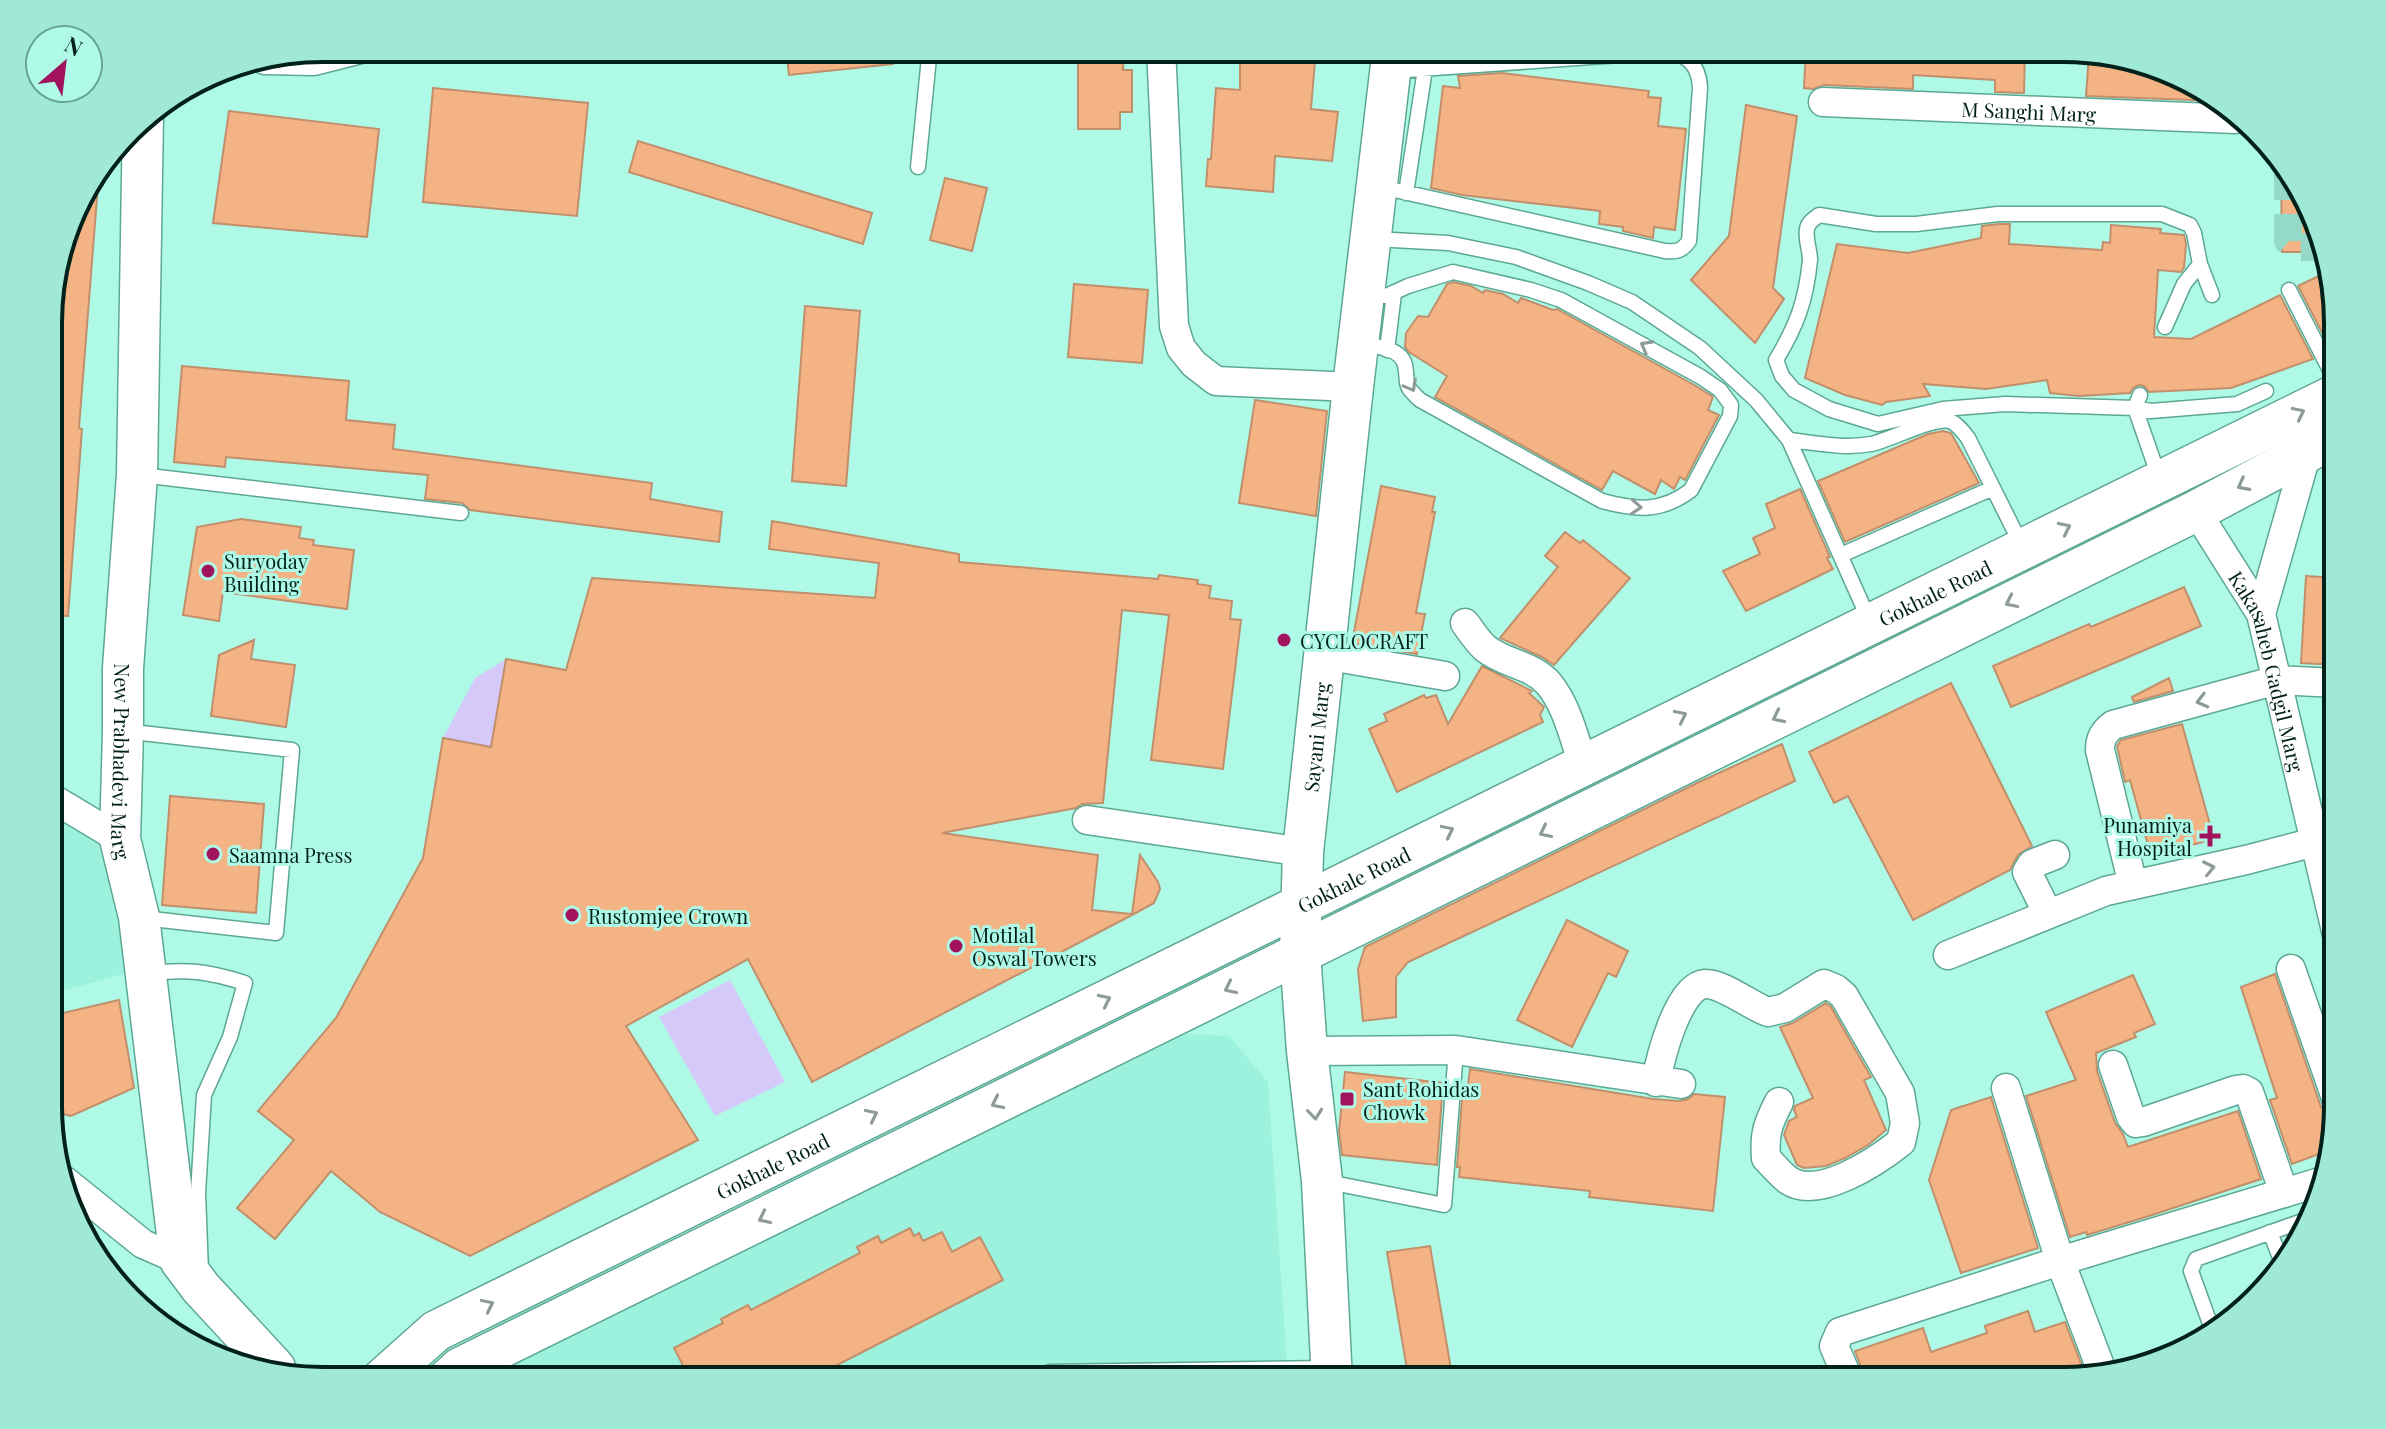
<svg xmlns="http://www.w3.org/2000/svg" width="2386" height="1429" viewBox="0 0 2386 1429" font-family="'Playfair Display',serif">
<rect width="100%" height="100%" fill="#affae7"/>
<path fill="#9cf2dc" d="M50 815 116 855 128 973 50 994Z
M1184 1034 1229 1036 1268 1082 1288 1381H479Z"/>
<path fill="#d5c9fa" d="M506 659 491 747 443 738 475 678Z
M730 980 785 1082 715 1116 659 1017Z"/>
<path fill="#f4b384" stroke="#c18f6b" stroke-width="2" d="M786 48H892L893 64 789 75Z
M1078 48H1124L1123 70H1132V112H1120V129H1078Z
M1240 48H1316L1311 109 1338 112 1332 161 1275 156 1273 192 1206 186 1208 159H1211L1216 88 1240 90Z
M1806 48H2025L2024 93 1995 92V80L1913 75V89L1824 85 1813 89 1804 88Z
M2089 55 2201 85 2217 101 2086 96Z
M1502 73 1649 91 1648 97 1661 98 1658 126 1686 129 1675 230 1654 227 1653 238 1623 231V227L1599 224 1600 211 1462 195 1431 188 1443 86 1460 88 1458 76Z
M433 88 588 103 577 216 423 202Z
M1746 105 1797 116 1773 288 1784 299 1755 343 1691 280 1729 236Z
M229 111 379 129 367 237 213 223Z
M638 141 872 213 863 244 629 172Z
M2281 165 2301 185 2321 252H2282Z
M99 172 79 428 82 429 68 616 50 615V288L77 201Z
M945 178 987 188 972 251 930 240Z
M1999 224H2010L2009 244 2102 250 2103 242 2110 243 2111 225 2161 229 2160 233 2184 235 2186 244 2184 268 2181 272 2158 270 2154 337 2191 339 2280 295 2313 359 2231 388 2149 392 2144 386 2139 385 2133 388 2130 393 2079 396 2050 393 2047 380 1986 389 1923 384 1930 396 1886 402 1882 405 1845 395 1805 378 1837 244 1908 253 1981 238 1982 226Z
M2327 272 2337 305V350L2332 352 2298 286Z
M1453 282 1471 286 1483 293 1485 290 1503 294 1518 303 1521 298 1553 310 1557 309 1696 386 1713 397 1708 410 1719 415 1685 480 1680 477 1674 489 1661 480 1655 494 1613 471 1602 490 1435 397 1447 376 1409 352 1405 347 1406 333 1418 316 1428 317 1447 284Z
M1074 284 1148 290 1142 363 1068 357Z
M805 306 860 311 846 486 792 481Z
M182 366 349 381 346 420 395 425 393 449 652 483 650 499 722 512 719 542 470 510 462 503 425 499 428 475 226 457 225 467 174 462Z
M1255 400 1327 411 1316 516 1239 503Z
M1943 431 1951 433 1979 483 1845 542 1818 481 1928 434Z
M1381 486 1435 497 1432 512H1435L1416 613 1425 614 1417 654 1352 643Z
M1800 489 1830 557 1827 558 1833 569 1746 611 1723 571 1760 554 1753 538 1775 528 1766 504Z
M241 519 301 527 299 538 314 540 313 545 354 550 347 609 223 592 219 621 183 615 197 527Z
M772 521 959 554V562L1158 579 1159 575 1198 580 1197 584 1211 586 1209 598 1232 601 1230 619 1241 620 1223 769 1151 760 1169 615 1122 610 1103 803 1082 804 1076 808 942 833 1098 855 1092 910 1132 914 1140 855 1158 882 1160 889 1154 903 1132 915 812 1082 748 959 626 1026 698 1140 470 1256 380 1212 331 1171 275 1239 237 1208 294 1140 258 1111 336 1018 423 858 443 738 491 747 506 659 566 670 592 578 875 598 879 563 769 549Z
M1565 532 1580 543 1583 540 1630 578 1554 665 1542 657 1500 638 1558 567 1545 556Z
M2306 576 2337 578V665L2301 663Z
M2184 587 2201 626 2011 707 1993 666 2089 624 2091 627Z
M254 640 251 659 295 665 286 727 211 716 219 655Z
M1482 666 1532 691 1529 693 1544 707 1540 715 1543 722 1397 792 1369 729 1387 721 1384 714 1424 695 1426 698 1436 695 1448 724Z
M2169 678 2173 691 2134 702 2132 697Z
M1951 683 2032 846 2018 855 2010 870 1913 920 1848 796 1834 803 1809 752Z
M2182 724 2214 839 2151 856 2130 780 2125 782 2117 746 2121 740Z
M1782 744 1795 781 1408 962 1396 977V1017L1363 1021 1358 969 1365 947 1697 783Z
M170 796 264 804 256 913 162 905Z
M1567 920 1628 951 1616 977 1608 973 1572 1047 1517 1020Z
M2275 974 2321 1107 2330 1116 2335 1131 2330 1150 2292 1164 2270 1100 2277 1098 2241 987Z
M2133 975 2155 1024 2134 1033 2136 1037 2096 1053 2097 1071 2115 1123 2123 1134 2128 1147 2238 1111 2261 1179 2149 1216 2087 1235 2086 1232 2070 1237 2026 1096 2076 1080 2046 1012Z
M119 1000 134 1088 71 1116 50 1111V1016Z
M1826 1003 1831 1007 1871 1077 1864 1080 1886 1130 1868 1145 1845 1158 1826 1166 1804 1168 1797 1165 1784 1135 1789 1121 1797 1117 1794 1110 1795 1106 1813 1098 1780 1027 1793 1023Z
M1470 1069 1653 1099 1679 1101 1688 1099 1694 1094 1725 1097 1713 1211 1589 1197 1590 1191 1459 1177 1460 1167H1457L1463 1085H1468Z
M1345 1072 1443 1083 1437 1165 1342 1155 1339 1131Z
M1991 1097 2038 1248 1961 1273 1929 1180 1951 1110Z
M910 1228 914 1236 919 1233 923 1241 942 1232 952 1252 980 1237 1003 1280 806 1381H691L674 1348 723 1323 721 1319 748 1305 751 1310 860 1253 857 1247 878 1236 881 1243Z
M1430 1246 1453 1381H1409L1387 1252Z
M2028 1311 2035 1332 2065 1322 2087 1379 2081 1380H1866L1855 1351 1923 1328 1931 1352 1987 1333 1985 1326Z"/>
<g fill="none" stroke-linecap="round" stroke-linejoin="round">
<path stroke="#95d9c8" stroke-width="28" stroke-dasharray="28 14" stroke-linecap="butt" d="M2288 172V241L2295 247H2320"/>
<g stroke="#5da795" stroke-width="17">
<path id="lane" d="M918 167 930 48
M1377 186 1665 251C1677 252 1682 251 1689 241L1700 88C1699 64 1686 52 1662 52L1393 71
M1406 193 1425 69
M1374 239 1448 243 1516 257 1588 283 1632 302 1700 348 1756 400 1789 440C1816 443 1844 449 1871 444 1891 440 1932 417 1950 421 1958 424 1963 432 1968 438L2023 548
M2289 290 2337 384
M2165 327 2184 284 2200 264
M1359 344C1373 346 1401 347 1405 365 1409 386 1402 383 1420 400L1602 501C1636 510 1661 513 1691 490L1730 416 1731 405 1720 390 1701 377 1561 300 1531 290 1453 272 1408 286 1386 296 1368 294
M1387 350 1394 294
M2140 395 2135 408 2151 411 2237 404 2266 391
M1789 440 1870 622
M141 475 461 513
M2159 477 2135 408 2005 404 1943 409 1878 424 1829 409 1794 390 1782 376 1776 360C1797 325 1806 301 1810 260 1810 250 1805 239 1807 229 1808 222 1814 219 1819 215L1876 224H1916L1998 214H2162L2190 225 2194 233 2200 264 2212 295
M1841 555 1993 488
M124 731 292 750 276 933 143 918
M149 973C188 969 207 971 245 983L230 1037 204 1095 198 1193 201 1272
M1323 1181 1444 1205 1456 1050
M2270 1232 2282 1263
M2213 1332 2191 1271 2196 1259 2308 1219
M1023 1381 1050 1372 1331 1368"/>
</g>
<g stroke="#5da795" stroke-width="31">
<g id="street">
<path d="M1161 48 1174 326 1181 348 1194 364 1216 381 1353 387"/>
<path d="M265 60 314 61 365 48"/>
<path id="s1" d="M1823 102 2235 119"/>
<path id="s2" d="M2196 511 2261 614 2337 935"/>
<path d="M2261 614 2307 452"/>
<path d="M1465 623C1471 631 1477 641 1485 648 1504 664 1532 664 1549 684 1567 706 1574 738 1583 764"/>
<path d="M1324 655 1445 676"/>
<path d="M50 797 120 839"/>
<path d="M1087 820 1303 852"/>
<path d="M2133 885 2100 750C2100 738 2104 732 2113 725L2277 680 2337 683"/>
<path d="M2048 914 2027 872 2032 864 2055 855"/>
<path d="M1948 955 2106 891 2246 860 2315 842"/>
<path d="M2291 969 2337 1101"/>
<path d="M1307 1051 1456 1050 1681 1084"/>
<path d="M2113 1065 2131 1117 2136 1123 2143 1122 2236 1090 2243 1089 2249 1092 2284 1193"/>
<path d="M1656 1082C1660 1059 1678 986 1705 984 1722 983 1751 1006 1768 1012L1785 1008 1824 984 1836 989 1844 996 1900 1093 1905 1123 1901 1142C1877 1161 1818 1201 1788 1180 1780 1174 1773 1165 1766 1158 1764 1134 1768 1123 1779 1102"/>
<path d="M2006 1088 2060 1261 2103 1374"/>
<path d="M65 1181 143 1244 180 1260"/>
<path d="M1849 1381 1834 1346 1840 1332 2060 1261 2320 1182"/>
</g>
</g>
<g stroke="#5da795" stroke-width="43">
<g id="secondary">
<path id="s3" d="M143 116 137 475 123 668V731L120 839 139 917 180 1260 201 1288 275 1368"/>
<path id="s4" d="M380 1381 436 1331 2337 394"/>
<path d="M446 1381 460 1368 2196 511 2337 436"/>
<path id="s5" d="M1332 1381 1322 1181 1307 1051 1300 953 1303 852 1353 387 1393 48"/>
</g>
</g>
<use href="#lane" stroke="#fff" stroke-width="14"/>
<use href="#street" stroke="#fff" stroke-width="28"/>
<use href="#secondary" stroke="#fff" stroke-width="40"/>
</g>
<defs><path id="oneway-chevron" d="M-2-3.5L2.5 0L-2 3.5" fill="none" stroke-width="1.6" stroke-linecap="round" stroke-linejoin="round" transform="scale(2)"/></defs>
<g stroke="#8d9b98">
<use href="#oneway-chevron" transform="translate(1646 346) rotate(-151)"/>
<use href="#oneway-chevron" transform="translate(1411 386) rotate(61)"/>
<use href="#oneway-chevron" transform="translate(2299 413) rotate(-26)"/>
<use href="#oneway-chevron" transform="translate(2243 485) rotate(152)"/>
<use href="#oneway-chevron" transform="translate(1636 507) rotate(4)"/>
<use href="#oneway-chevron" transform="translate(2065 528) rotate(-26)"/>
<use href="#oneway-chevron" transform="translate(2011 602) rotate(154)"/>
<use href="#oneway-chevron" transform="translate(2202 701) rotate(165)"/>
<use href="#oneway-chevron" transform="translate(1681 716) rotate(-26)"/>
<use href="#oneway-chevron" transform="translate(1778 717) rotate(154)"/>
<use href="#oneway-chevron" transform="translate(1448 831) rotate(-26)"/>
<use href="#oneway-chevron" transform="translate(1545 832) rotate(154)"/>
<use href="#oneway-chevron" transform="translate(2209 868) rotate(-12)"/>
<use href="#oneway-chevron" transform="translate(1230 988) rotate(154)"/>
<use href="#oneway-chevron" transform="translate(1105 1000) rotate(-26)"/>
<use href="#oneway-chevron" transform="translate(997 1103) rotate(154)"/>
<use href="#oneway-chevron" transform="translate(1315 1114) rotate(84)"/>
<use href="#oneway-chevron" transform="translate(872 1115) rotate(-26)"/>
<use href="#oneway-chevron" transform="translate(764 1218) rotate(154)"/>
<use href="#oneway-chevron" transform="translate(488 1305) rotate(-26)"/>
</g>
<g fill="#a1145d" stroke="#affae7" stroke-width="3">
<circle cx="208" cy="571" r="8"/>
<circle cx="1284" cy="640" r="8"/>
<path d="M2206 824h8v8h8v8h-8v8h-8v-8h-8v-8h8z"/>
<circle cx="213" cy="854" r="8"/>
<circle cx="572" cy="915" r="8"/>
<circle cx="956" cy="946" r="8"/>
<rect x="1339" y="1091" width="16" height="16" rx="4"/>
</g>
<g text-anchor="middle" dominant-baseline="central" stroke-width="6" stroke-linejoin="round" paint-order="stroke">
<g font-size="20" fill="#01211a" stroke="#affae7">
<text stroke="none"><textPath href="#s1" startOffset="206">M Sanghi Marg</textPath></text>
<text stroke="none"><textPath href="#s4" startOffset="1746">Gokhale Road</textPath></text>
<text stroke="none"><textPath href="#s2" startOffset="178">Kakasaheb Gadgil Marg</textPath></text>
<text stroke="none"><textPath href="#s5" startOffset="646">Sayani Marg</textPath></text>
<text stroke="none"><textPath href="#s3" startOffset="646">New Prabhadevi Marg</textPath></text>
<text stroke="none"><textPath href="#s4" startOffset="1098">Gokhale Road</textPath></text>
<text stroke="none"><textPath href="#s4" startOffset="450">Gokhale Road</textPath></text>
</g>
<g font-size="20" fill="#01211a" stroke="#affae7" text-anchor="start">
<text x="224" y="560">Suryoday<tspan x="224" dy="23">Building</tspan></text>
<text x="1300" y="640">CYCLOCRAFT</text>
<text x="2192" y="824" text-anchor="end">Punamiya<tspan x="2192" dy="23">Hospital</tspan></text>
<text x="229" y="854">Saamna Press</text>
<text x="588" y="915">Rustomjee Crown</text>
<text x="972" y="934">Motilal<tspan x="972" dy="23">Oswal Towers</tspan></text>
<text x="1363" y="1088">Sant Rohidas<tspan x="1363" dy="23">Chowk</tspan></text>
</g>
</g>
<path d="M0 0H2386V1429H0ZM323 62H2063A261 261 0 0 1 2324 323V1106A261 261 0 0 1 2063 1367H323A261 261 0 0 1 62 1106V323A261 261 0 0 1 323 62Z" fill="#a1e9d7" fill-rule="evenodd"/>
<path fill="none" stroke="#01211a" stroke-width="4" d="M323 62H2063A261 261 0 0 1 2324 323V1106A261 261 0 0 1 2063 1367H323A261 261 0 0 1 62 1106V323A261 261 0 0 1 323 62Z"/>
<g transform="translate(64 64) rotate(28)"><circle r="38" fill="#affae7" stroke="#69a395" stroke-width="2"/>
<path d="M0-6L14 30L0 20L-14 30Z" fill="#a1145d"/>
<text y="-12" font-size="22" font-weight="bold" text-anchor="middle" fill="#01211a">N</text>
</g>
</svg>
